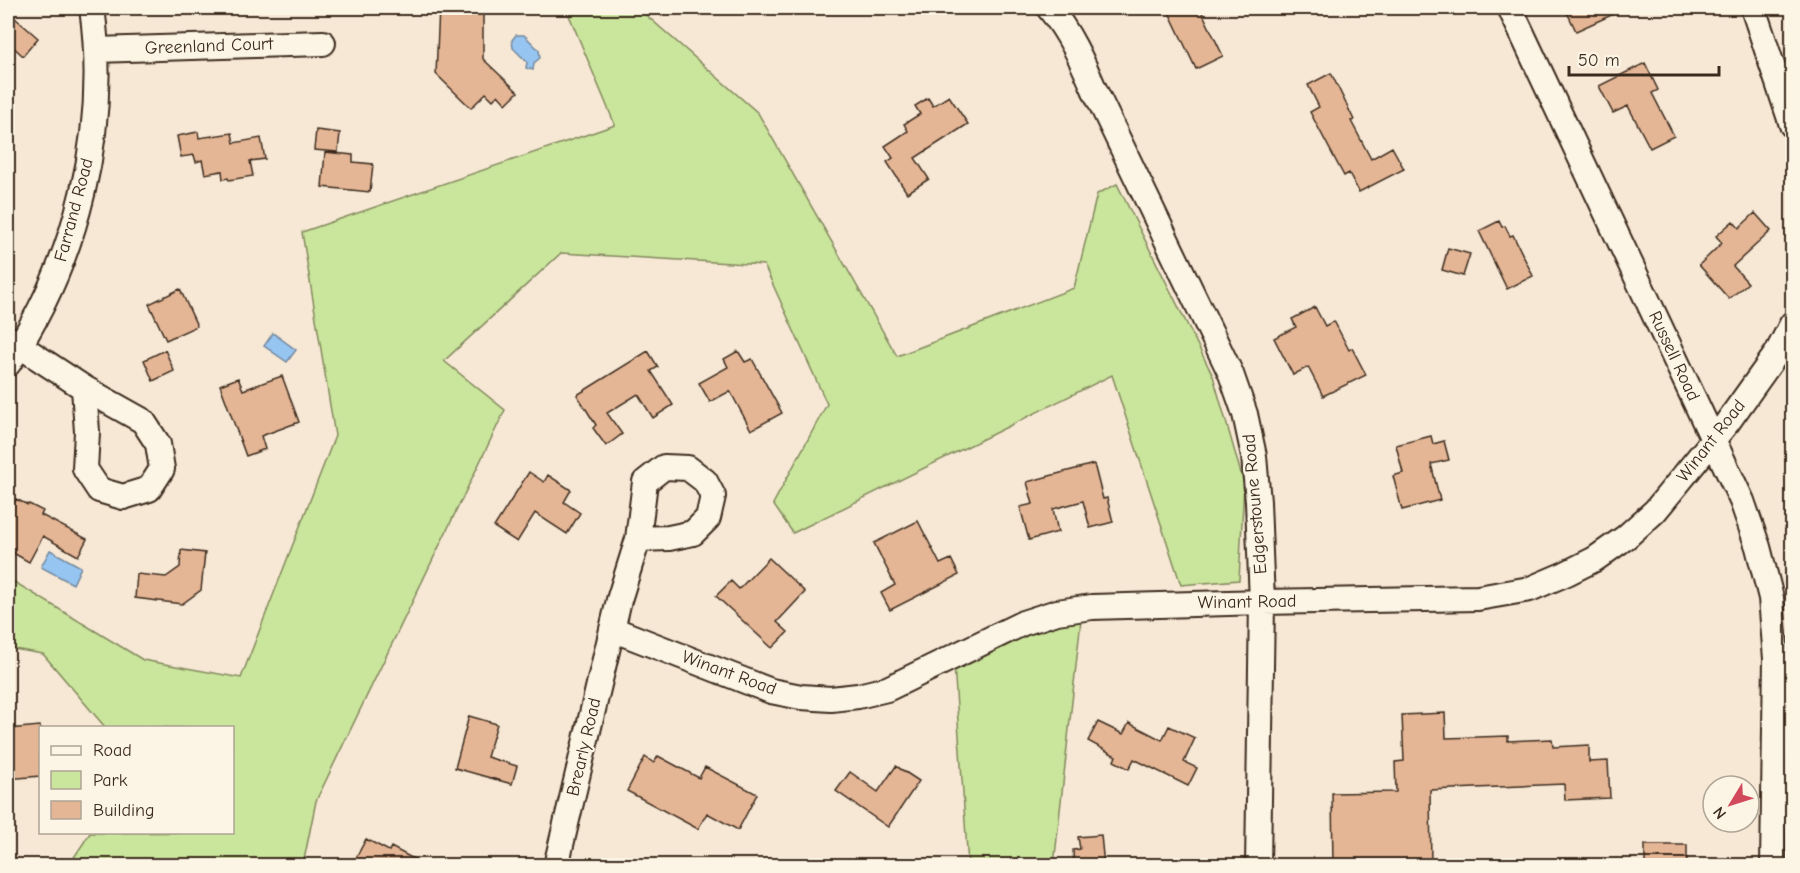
<svg xmlns="http://www.w3.org/2000/svg" width="1800" height="873" viewBox="0 0 1800 873" font-family="'Comic Neue',sans-serif">
<rect width="100%" height="100%" fill="#f7e8d5"/>
<filter id="ink" filterUnits="userSpaceOnUse"><feTurbulence type="fractalNoise" baseFrequency=".0167" numOctaves="2"/><feDisplacementMap in="SourceGraphic" scale="12" xChannelSelector="R" yChannelSelector="G"/><feConvolveMatrix kernelMatrix="1 2 1 2 8 2 1 2 1" color-interpolation-filters="sRGB"/></filter>
<g filter="url(#ink)">
<path fill="#cae59c" stroke="#82885d" stroke-width="1.5" d="M566 8H638L758 113 897 356 1074 288 1097 194 1117 184 1213 376 1244 484 1239 580 1181 585 1112 375 793 533 773 504 827 404 764 265 561 253 444 361 505 410 316 801 303 865H69L90 833 232 832V728L105 727 43 654 8 648V578L143 660 241 678 335 436 302 232 615 125Z
M1083 602 1054 865H968L953 650Z"/>
<path fill="#96c5f1" stroke="#72879d" stroke-width="1.5" d="M516 35H524L539 50 540 58 534 63 533 70 526 68 527 62 513 48 512 40Z
M273 333 296 350 287 362 264 346Z
M50 550 81 567 73 584 41 567Z"/>
<path fill="#e5b695" stroke="#3b2a1e" stroke-width="1.5" d="M439 8H483V59L518 92 506 104 498 95 493 100 486 93 471 108 436 74Z
M1167 8H1200L1223 56 1196 69Z
M1565 8H1627L1576 31Z
M8 12 38 38 23 56 8 42Z
M1645 63 1658 90 1652 93 1674 136 1650 148 1628 106 1613 113 1599 86Z
M1331 73 1354 120 1351 121 1371 159 1392 147 1404 169 1359 192 1349 173 1344 176 1310 112 1319 107 1308 85Z
M949 96 968 124 915 158 929 179 907 193 887 162 893 158 885 146 908 131 904 124 920 114 915 106 928 98 933 106Z
M316 130 340 133 338 152 314 150Z
M198 132 199 138 232 133 234 143 261 138 265 159 250 161 253 176 229 180 228 178 223 179 222 171 205 174 202 160 196 162 194 155 181 157 177 136Z
M325 152 353 155V162L373 164 370 192 322 187Z
M1755 213 1771 231 1733 266 1748 283 1729 299 1699 265 1722 243 1716 236 1733 221 1739 228Z
M1499 221 1502 227 1505 226 1510 236 1513 235 1533 276 1507 289 1479 231Z
M1448 248 1470 254 1463 276 1442 270Z
M180 289 197 326 166 340 149 304Z
M1315 307 1325 326 1334 321 1349 350 1352 348 1366 375 1323 396 1308 367 1293 375 1274 338 1296 327 1292 319Z
M165 350 174 371 153 381 144 360Z
M648 351 658 367 651 371 673 405 653 418 638 394 607 413 622 434 606 446 593 428 596 425 577 395Z
M738 351 745 362 752 359 782 413 751 430 730 391 710 402 699 383 728 367 724 359Z
M282 376 299 422 261 436 265 449 246 456 220 385 238 378 243 390Z
M1431 436 1433 444 1444 441 1449 460 1431 464 1440 500 1402 510 1393 476 1403 473 1396 445Z
M1094 464 1103 499 1107 498 1113 522 1090 528 1083 501 1053 509 1058 532 1029 540 1020 507 1033 504 1027 482Z
M529 472 544 482 548 475 571 490 564 502 580 513 567 534 535 513 517 542 494 527Z
M16 499 28 505 29 504 43 511 41 515 87 539 78 556 43 536 29 562 8 550V516Z
M918 521 940 564 951 559 959 575 890 610 881 593 895 585 874 543Z
M181 550 205 553 201 590 182 604 135 598 137 574 166 577 180 567Z
M769 558 805 592 777 622 788 632 772 648 716 596 731 581 739 589Z
M1445 713 1446 738 1508 736V741L1552 739 1553 747 1589 745V762L1608 761 1610 798 1565 800 1564 784 1430 790 1431 866H1333L1332 793 1396 792 1395 762 1404 761 1402 715Z
M469 716 497 724 487 757 517 766 512 784 455 768Z
M1098 722 1123 734 1129 723 1162 740 1169 726 1195 738 1184 762 1197 768 1188 786 1134 759 1129 769 1114 761 1116 756 1088 741Z
M40 726V776L8 779V729Z
M658 756 699 778 705 767 757 794 738 830 707 813 698 829 627 791 645 757 654 763Z
M896 766 919 781 888 827 836 791 850 772 878 792Z
M1101 835 1104 866H1074L1073 850 1080 849 1078 837Z
M366 839 389 851 391 847 427 866H372L356 858Z
M1645 845H1687V866H1645Z"/>
<g fill="none" stroke-linecap="round" stroke-linejoin="round">
<g stroke="#3b2a1e" stroke-width="28">
<path id="minor" d="M1049 8C1070 33 1082 61 1095 91L1231 374 1245 414 1254 456 1258 502 1262 602 1258 866
M1510 8 1742 501 1758 547 1771 598 1776 659 1773 866
M1753 8 1792 125
M96 50 323 43
M8 338 84 388 87 432 85 469 99 490 123 497 149 489 162 469 158 444 143 421 84 388
M8 364C77 261 109 131 92 8
M612 629 771 691 801 697 831 699 858 696 887 689 1023 623 1057 612 1092 607 1262 602 1478 598 1530 589 1565 574 1595 559 1626 537 1655 511 1727 423 1777 353 1792 324
M556 866 619 600 638 539 669 538 693 533 708 518 713 496 705 481 688 468 664 467 645 482 638 539"/>
</g>
<use href="#minor" stroke="#fcf5e5" stroke-width="24"/>
</g>
</g>
<g text-anchor="middle" dominant-baseline="central" stroke-width="4.5" stroke-linejoin="round" paint-order="stroke">
<g font-size="18" fill="#3b2a1e" stroke="#fcf5e5">
<text transform="translate(209 46) rotate(-2)">Greenland Court</text>
<text transform="translate(74 210) rotate(-75)">Farrand Road</text>
<text transform="translate(1674 356) rotate(65)">Russell Road</text>
<text transform="translate(1711 441) rotate(-52)">Winant Road</text>
<text transform="translate(1255 504) rotate(-95)">Edgerstoune Road</text>
<text transform="translate(1247 602) rotate(-1)">Winant Road</text>
<text transform="translate(729 673) rotate(20)">Winant Road</text>
<text transform="translate(584 747) rotate(-77)">Brearly Road</text>
</g>
</g>
<rect width="1800" height="873" fill="none" stroke="#fcf5e5" stroke-width="30"/>
<rect x="15" y="15" width="1770" height="843" fill="none" stroke="#3b2a1e" stroke-width="2" filter="url(#ink)"/>
<rect x="39" y="726" width="195" height="108" fill="#fcf5e5" stroke="#afa495" stroke-width="1.5"/>
<rect x="51" y="746" width="30" height="9" fill="#fcf5e5" stroke="#afa495" stroke-width="1.5"/>
<text x="93" y="756" font-size="18" fill="#3b2a1e">Road</text>
<rect x="51" y="771" width="30" height="18" fill="#cae59c" stroke="#afa495" stroke-width="1.5"/>
<text x="93" y="786" font-size="18" fill="#3b2a1e">Park</text>
<rect x="51" y="801" width="30" height="18" fill="#e5b695" stroke="#afa495" stroke-width="1.5"/>
<text x="93" y="816" font-size="18" fill="#3b2a1e">Building</text>
<g transform="translate(1731 804) rotate(232)"><circle r="28" fill="#fcf5e5" stroke="#afa495" stroke-width="1.5"/>
<path d="M0-4.5L10 22L0 15L-10 22Z" fill="#d1495b"/>
<text y="-9" font-size="16" font-weight="bold" text-anchor="middle" fill="#3b2a1e">N</text>
</g>
<path d="M1569 66v9h150v-9" fill="none" stroke="#3b2a1e" stroke-width="3"/>
<text x="1578" y="66" font-size="18" fill="#3b2a1e" stroke="#fcf5e5" stroke-width="4.5" paint-order="stroke">50 m</text>
</svg>
